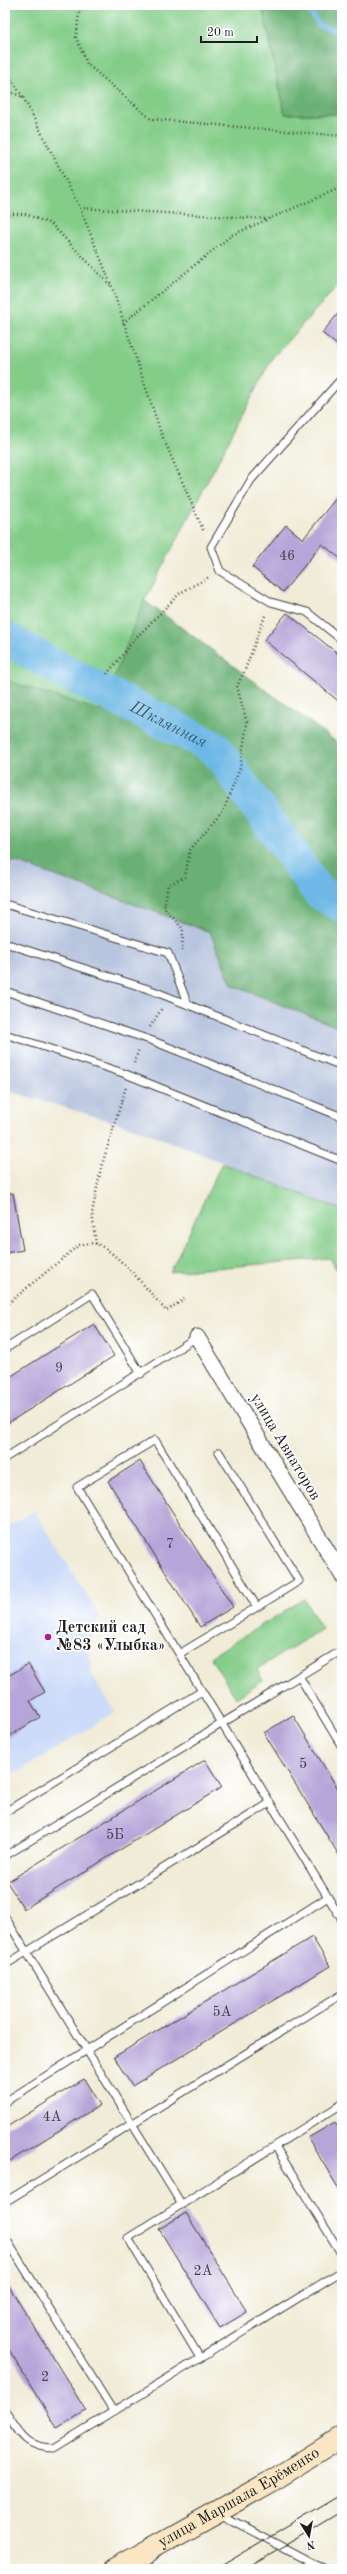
<svg xmlns="http://www.w3.org/2000/svg" width="347" height="2574" viewBox="0 0 347 2574" font-family="'Old Standard TT',serif">
<rect width="100%" height="100%" fill="#fff"/>
<filter id="ink" filterUnits="userSpaceOnUse"><feTurbulence type="fractalNoise" baseFrequency=".025" numOctaves="2"/><feDisplacementMap in="SourceGraphic" scale="8" xChannelSelector="R" yChannelSelector="G"/><feConvolveMatrix kernelMatrix="1 2 1 2 8 2 1 2 1" color-interpolation-filters="sRGB"/></filter>
<filter id="wash" filterUnits="userSpaceOnUse"><feTurbulence type="fractalNoise" baseFrequency=".012" numOctaves="4" result="noise"/><feDisplacementMap in="SourceGraphic" scale="16" xChannelSelector="R" yChannelSelector="G"/><feGaussianBlur stdDeviation="0.9" result="paint"/><feColorMatrix in="noise" values="0 0 0 0 0 0 0 0 0 0 0 0 0 0 0 0 0 1.4 0 .05"/><feComposite in="paint" operator="in"/></filter>
<g filter="url(#wash)">
<rect width="100%" height="100%" fill="#f0ecd7"/>
<path fill="#ccdbf9" d="M34 1511 99 1615 89 1649 91 1674 115 1712 5 1780V1529Z"/>
<path fill="#b8c5de" d="M5 860 20 863 210 932 232 985 342 1029V1210L138 1129 5 1090Z"/>
<path fill="#84cd89" stroke="#507452" d="M5 5H262L285 114H342V281L273 357 145 600 101 712 5 680Z
M222 1163 342 1210V1277L329 1258 170 1272Z
M304 1599 322 1629 257 1669 263 1681 236 1698 210 1657Z"/>
<path fill="#6bb075" stroke="#446648" d="M262 5H342V114H285Z
M144 600 342 746V1029L232 985 210 932 20 863 5 860V680L101 711Z"/>
<g fill="none" stroke-linecap="round" stroke-linejoin="round">
<path stroke="#6db8e6" stroke-width="5.5" d="M305 5 319 25 342 33"/>
<path stroke="#6db8e6" stroke-width="34" id="s1" d="M5 638 71 675 215 748 319 892 342 906"/>
</g>
<g id="blocks">
<path fill="#b5a6d9" d="M342 309V349L322 333Z
M342 491V560L322 544 283 592 252 567 286 525 303 539Z
M287 613 342 657V704L264 640Z
M13 1193 23 1250 5 1253V1194Z
M94 1324 114 1356 5 1425V1380Z
M140 1461 233 1607 200 1627 108 1481Z
M28 1664 45 1692 30 1701 40 1717 5 1739V1678Z
M293 1715 342 1796V1860L264 1733Z
M205 1760 222 1787 24 1909 7 1882Z
M312 1937 330 1966 132 2086 114 2057Z
M84 2079 100 2105 5 2164V2128Z
M335 2122 342 2133V2194L308 2138Z
M186 2213 247 2312 220 2328 159 2229Z
M5 2280 86 2411 57 2428 5 2343Z"/>
</g>
</g>
<g filter="url(#ink)">
<use href="#blocks" fill-opacity="0" stroke="#3c3b38" stroke-width="1"/>
<g fill="none" stroke-linecap="round" stroke-linejoin="round">
<g stroke="#3c3b38" stroke-width="9">
<path id="lane" d="M342 378 251 480 211 547 220 571 271 602 307 612 342 640
M5 904 168 953 188 1005
M5 943 151 990 342 1066
M5 991 153 1041 342 1117
M5 1034 123 1073 342 1161
M5 1349 92 1294 141 1374
M219 1452 299 1581 257 1607
M5 1458 197 1337
M179 1654 257 1607 155 1440 77 1487C166 1632 254 1776 342 1920
M299 1676 342 1747
M5 1812 202 1691
M5 1856 342 1650
M5 1917 182 2205
M5 1965 270 1803
M5 2102 328 1897
M275 2146 342 2255
M5 2202 342 1994
M5 2237 113 2411
M200 2358 128 2238 342 2104
M5 2411C19 2432 25 2448 54 2448L342 2271
M220 2514 324 2569"/>
</g>
<g stroke="#3c3b38" stroke-width="17">
<path id="street" d="M197 1337 342 1575"/>
</g>
<g stroke="#3c3b38" stroke-width="23">
<g id="secondary">
<path id="s2" d="M115 2569 270 2482 342 2437"/>
</g>
</g>
<path stroke="#3c3b38" stroke-width="2.5" stroke-dasharray="1 3" stroke-linecap="butt" d="M80 5 76 37 87 64 151 119 342 136
M5 69 23 97
M5 90 23 97 80 208 112 287 161 433 204 532
M80 208 267 219
M5 214H25L51 224 110 285
M123 323 232 235 342 187
M107 674 135 639 180 593 209 577
M182 951 183 929 164 908 168 885 185 877 190 850 223 812 240 768 247 723 237 686 245 670 266 613
M150 1027 162 1008
M134 1063 139 1049
M96 1244 92 1213 101 1168 126 1087
M5 1306 79 1245C85 1244 91 1242 97 1244 117 1252 152 1294 166 1311L186 1298"/>
<use href="#lane" stroke="#fff" stroke-width="7"/>
<use href="#street" stroke="#fff" stroke-width="15"/>
<use href="#secondary" stroke="#fbe6c4" stroke-width="21"/>
<path stroke="#1c1c1c" stroke-width="1" d="M216 2569 342 2494
M246 2569 342 2511"/>
</g>
</g>
<circle fill="#b5179e" stroke="#fff" stroke-width="1.5" cx="48" cy="1637" r="4"/>
<g text-anchor="middle" dominant-baseline="central" stroke-width="3.5" stroke-linejoin="round" paint-order="stroke">
<g font-size="14" fill="#423e4b">
<text x="287" y="556">46</text>
<text x="59" y="1368">9</text>
<text x="170" y="1544">7</text>
<text x="303" y="1764">5</text>
<text x="115" y="1835">5Б</text>
<text x="222" y="2012">5А</text>
<text x="52" y="2117">4А</text>
<text x="203" y="2271">2А</text>
<text x="45" y="2377">2</text>
</g>
<g font-size="16" fill="#1c1c1c" stroke="#fff">
<text transform="translate(285 1447) rotate(59)">улица Авиаторов</text>
<text stroke="none"><textPath href="#s2" startOffset="143">улица Маршала Ерёменко</textPath></text>
</g>
<g font-size="16" font-weight="bold" fill="#1c1c1c" stroke="#fff" text-anchor="start">
<text x="56" y="1628">Детский сад<tspan x="56" dy="18">№83 «Улыбка»</tspan></text>
</g>
<g font-size="17" font-style="italic" fill="#3c5a6d" stroke="#fff">
<text stroke="none"><textPath href="#s1" startOffset="185">Шклянная</textPath></text>
</g>
</g>
<rect width="347" height="2574" fill="none" stroke="#fff" stroke-width="20"/>
<g transform="translate(309 2536) rotate(169)" stroke="#ffffff" stroke-width="3" paint-order="stroke">
<path d="M0-3L7 15L0 10L-7 15Z" fill="#1c1c1c"/>
<text y="-6" font-size="11" font-weight="bold" text-anchor="middle" fill="#1c1c1c">N</text>
</g>
<path d="M201 36v6h56v-6" fill="none" stroke="#1c1c1c" stroke-width="2"/>
<text x="207" y="36" font-size="12" fill="#1c1c1c" stroke="#ffffff" stroke-width="3" paint-order="stroke">20 m</text>
</svg>
